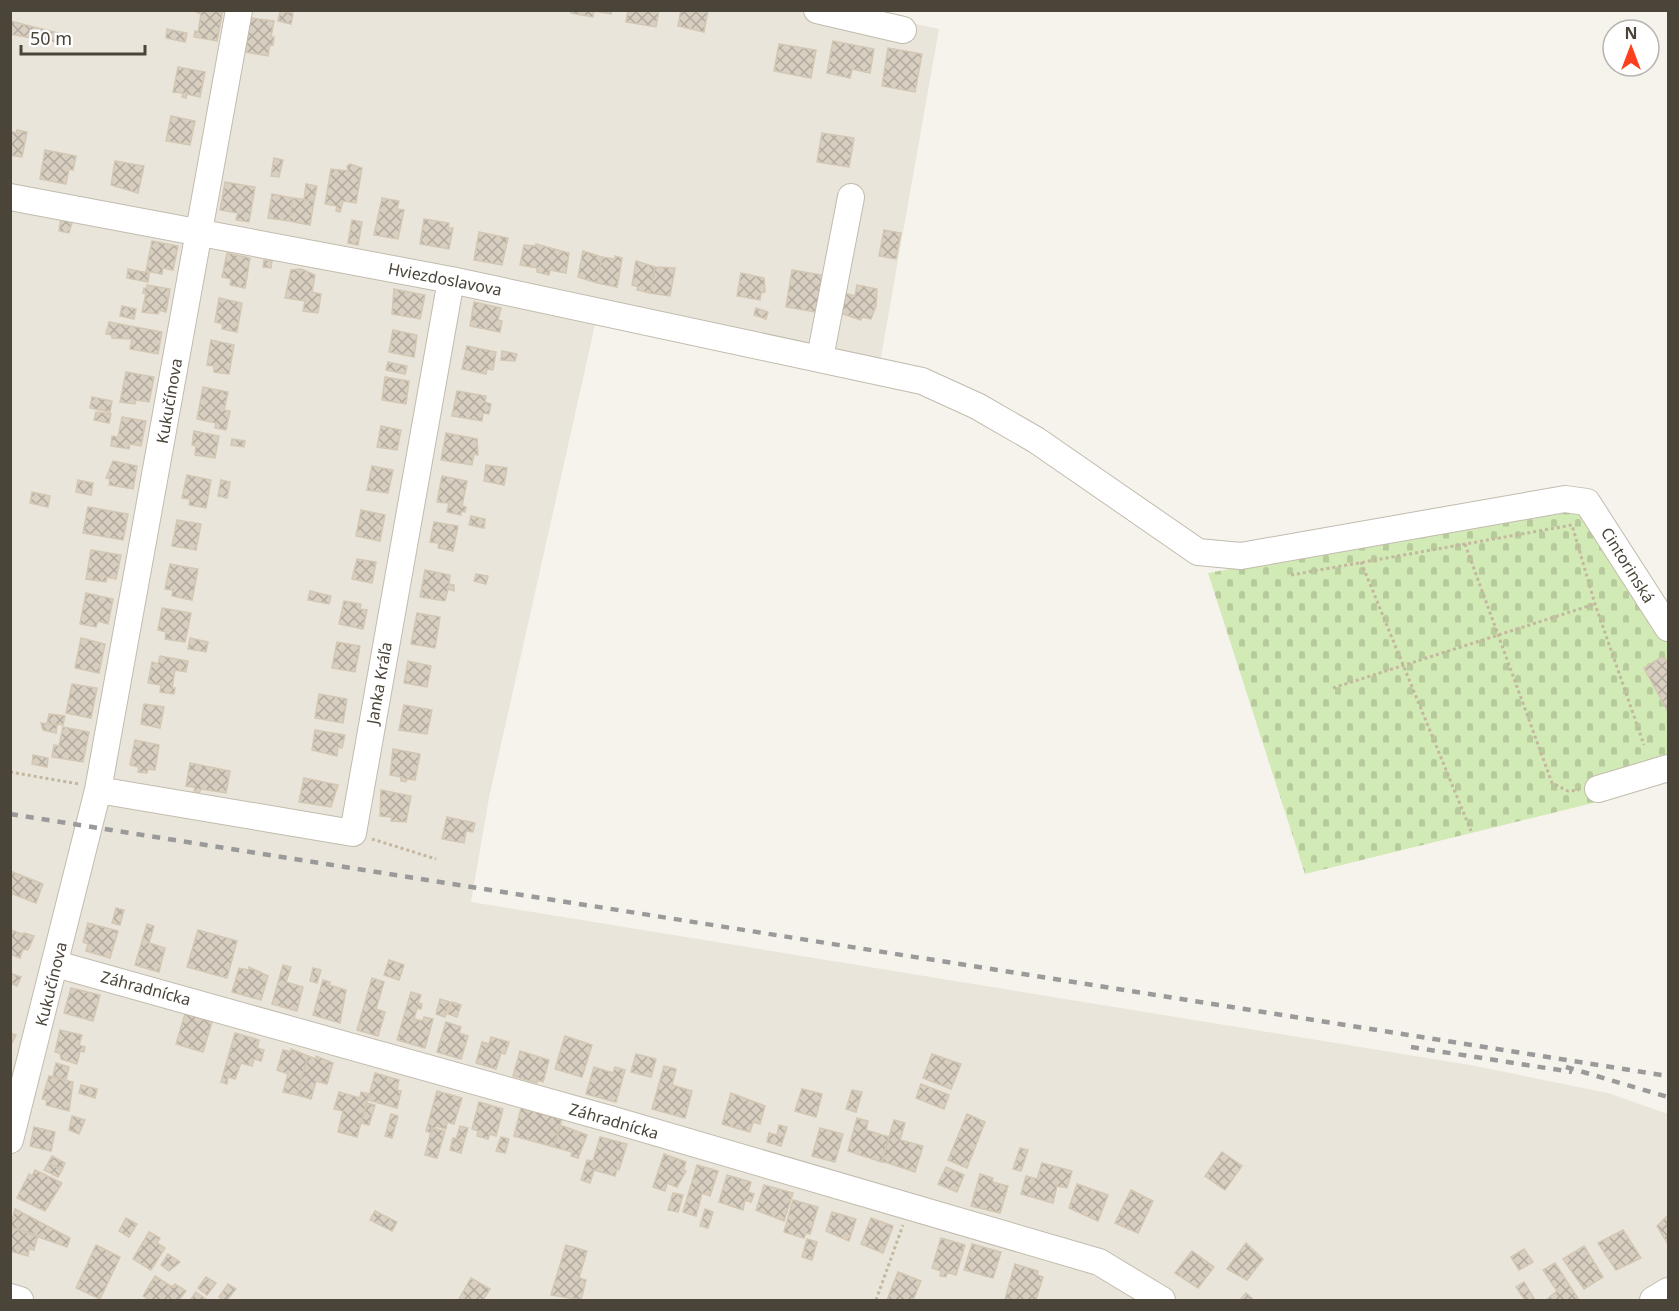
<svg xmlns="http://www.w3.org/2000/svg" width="1679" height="1311" viewBox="0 0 1679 1311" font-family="'Noto Sans',sans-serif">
<defs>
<pattern id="cemetery-stones" width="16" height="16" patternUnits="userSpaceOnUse" patternTransform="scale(1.5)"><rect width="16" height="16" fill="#d2eab5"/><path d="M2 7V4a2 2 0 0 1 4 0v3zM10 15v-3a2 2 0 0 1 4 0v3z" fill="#b6ca9c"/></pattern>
<pattern id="building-cross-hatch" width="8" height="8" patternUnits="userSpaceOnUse" patternTransform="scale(1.5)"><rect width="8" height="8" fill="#d8cfc1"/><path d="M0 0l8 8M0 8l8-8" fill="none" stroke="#b1aa9e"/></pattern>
</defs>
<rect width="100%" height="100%" fill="#f6f3ec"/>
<path fill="#eae5da" d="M851 10 939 29 877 379 595 325 489 798 471 902 1470 1065 1608 1093 1668 1114V1300H11L10 11Z"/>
<path fill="url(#cemetery-stones)" d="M1577 506 1668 639V755L1594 778 1601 801 1305 874 1208 573Z"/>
<path fill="url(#building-cross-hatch)" stroke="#d3c7b4" stroke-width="1.5" d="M193 10H223L217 41 194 37 195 31 198 32 201 14Z
M571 10H612L611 14 594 11 593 17 571 13Z
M628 10H659L656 27 626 22Z
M681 10H708L704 32 678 26Z
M280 11 293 13 291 24 278 21Z
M251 18 274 21 271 37H274L273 45 270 44 268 56 245 52Z
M10 21 62 34 60 43 10 34Z
M167 29 187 33 185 42 166 38Z
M833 41 874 49 870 73 852 69 850 78 827 73Z
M779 44 816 50 811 78 774 71Z
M888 48 922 54 915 92 882 86Z
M178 67 205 72 200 97 187 94 186 98 182 97 183 93 173 92Z
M171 116 195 121 190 145 166 141Z
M17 130 27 132 22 157 10 155V131L16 133Z
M822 133 854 138 849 167 817 162Z
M45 150 76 156 73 170 69 169 66 184 40 179Z
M274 158 283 160 279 177 271 176Z
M115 161 144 166 138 193 111 185Z
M350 164 362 168 356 203 343 201 340 212 336 211 337 206 325 204 331 169 348 171 347 166Z
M225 182 255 187 249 222 236 220 238 213 220 210Z
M306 184 317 186 314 201 304 200Z
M272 194 293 198 289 221 268 218Z
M293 198 314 201 310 225 289 221Z
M382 198 399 201 397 209 404 210 398 239 374 235Z
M61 219 72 222 69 233 59 231Z
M424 219 449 223 448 228H453L449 249 420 244Z
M352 220 362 222 358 245 348 243Z
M884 230 901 233 896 259 879 256Z
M479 232 508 238 502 265 474 260Z
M152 241 178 246 173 270 163 268 162 274 146 271Z
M536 244 569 253 566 273 550 270 549 275 537 272V268L520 265 524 245 536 246Z
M583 251 602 257 597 283 578 277Z
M227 253 250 258 245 288 230 285 231 279 222 277Z
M615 256 622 258 617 287 597 283 602 257 615 259Z
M264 260 272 261 271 268 263 267Z
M636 261 655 267 650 293 637 290 638 287 632 285Z
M655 267 675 268 670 296 650 293Z
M128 269 149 273 148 282 127 278Z
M301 269 315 275 312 292 321 294 318 313 303 311 305 301 285 298 291 270Z
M792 270 821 275V278L827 279 821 313 786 307Z
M741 273 764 278 765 292 761 293 760 300 737 296Z
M147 285 170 289 166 312 159 310 158 314 142 312 146 293H143L144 288 147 289Z
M857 285 877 289 876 306 871 319 862 317 861 320 840 313 844 293 855 296Z
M394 289 425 295 420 319 392 314Z
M219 298 242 303 237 332 222 329 223 324 215 322Z
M474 302 501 308 498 320 502 321 500 332 470 326Z
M122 306 136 309 134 319 120 316Z
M756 308 768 312 766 319 754 315Z
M109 322 162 332 158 354 130 349 132 339 112 338V335L106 334Z
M393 330 417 335 414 357 389 352Z
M211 340 234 345 229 374 214 372V366L207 365Z
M467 346 496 352 493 370 487 369 486 374 462 369Z
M502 351 517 354 515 361 501 360Z
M388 362 407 366 405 374 386 370Z
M126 372 154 377 149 402 136 400 135 404 120 402Z
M385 377 409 381 406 404 382 400Z
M203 387 228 392 224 410 230 411 226 430 215 428 216 423 197 419Z
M457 391 486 396 485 402 491 404 489 414 483 413 482 421 452 416Z
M92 397 112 401 110 412 90 408Z
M96 412 111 414 109 423 94 420Z
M122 417 146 421 141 446 130 444 129 449 111 446 112 436 118 437Z
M381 426 401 430 397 450 377 447Z
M194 431 219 436 215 458 195 455 196 446 192 445Z
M446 433 477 439 478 455 474 454 472 465 441 460Z
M232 439 245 441 244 447 231 445Z
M113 461 137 466 133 489 109 485 110 479 106 478Z
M486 465 507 468 504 485 484 481Z
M372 466 393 470 388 493 367 490Z
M187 475 211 480 206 508 189 505 190 499 182 498Z
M442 476 467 481 462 506 466 507 465 512 461 511V515L447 512 449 503 437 502Z
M78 480 93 483 91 495 76 492Z
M221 480 230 482 227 498 218 496Z
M32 492 50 496 48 507 30 503Z
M88 507 128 514 123 540 83 533Z
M361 510 385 515 380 541 356 536Z
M471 516 485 519 484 528 469 525Z
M177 520 201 524 196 550 172 546Z
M434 522 458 526 453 551 438 548 439 543 430 542Z
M91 550 121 555 116 579 107 577 106 582 86 579Z
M357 559 376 562 372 583 352 579Z
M170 564 198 569 192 600 172 596 173 590 165 589Z
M425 570 450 575 449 584 454 585V591L448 589 445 601 420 597Z
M476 574 488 576 486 584 474 581Z
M310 591 331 596 329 604 308 600Z
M86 593 113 599 108 624 98 621 96 627 80 624Z
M344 601 361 604 360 609 367 610 363 629 339 624Z
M162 608 191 613 185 642 165 639 166 632 158 630Z
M417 613 440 617 435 648 411 644Z
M81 638 105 644 99 673 75 668Z
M190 638 208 642 206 652 188 649Z
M337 642 360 646 355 672 332 668Z
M160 656 188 661 186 672 175 670 172 688H175L174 694 160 692 161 685 148 683 152 662 158 664Z
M1660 658H1665L1668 664V712L1644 668Z
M408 661 431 666 427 687 404 683Z
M72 684 97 688 91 718 66 713Z
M319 694 347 699 343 723 315 718Z
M144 704 164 707 160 728 141 724Z
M404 705 432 710 427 734 399 730Z
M49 714 65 716 63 725 47 723Z
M41 723 57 725 56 733 43 730Z
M63 727 89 732 83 762 52 757 54 745 59 746Z
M315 730 345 735 342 748 338 747 337 756 312 750Z
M135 740 159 745 155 770 148 769 147 773 138 772 139 767 130 765Z
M393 749 420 754 415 780 407 779 406 782 401 781V777L390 775Z
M33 755 48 758 47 767 32 764Z
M190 763 230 771 226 793 201 789 199 793 194 792 195 787 186 786Z
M304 778 338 785 331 807 299 802Z
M381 790 411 796 406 822 391 821 392 817 380 816Z
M447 817 475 823 473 832 466 831 464 843 442 839Z
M10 871 43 884 36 903 10 893Z
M116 908 124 910 120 925 112 923Z
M88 923 118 931 110 958 86 951 88 944 83 942Z
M147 924 154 926 149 943 165 948 159 972 135 965Z
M10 927 11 930 24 935V933L34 936 28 950 23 949 20 958 10 954Z
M198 930 237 941 227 978 187 967Z
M389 960 404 965 399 980 384 975Z
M283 965 291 967 286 982 303 987 297 1011 272 1004Z
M249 967 268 976 261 1000 232 992 239 968 249 970Z
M313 968 321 970 317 983 310 981Z
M10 973 21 977 17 986 10 983Z
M372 978 384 982 376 1009 385 1012 378 1036 357 1030Z
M323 980 330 982 329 985 346 990 340 1023 313 1015Z
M71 988 100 995 93 1021 64 1013Z
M411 992 421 995 418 1003 422 1004 421 1009 417 1008 414 1019 423 1021 424 1017 433 1019 425 1048 397 1040Z
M440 999 450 1002 445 1017 436 1014Z
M452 1002 461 1005 457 1017 448 1014Z
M185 1014 212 1022 203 1052 176 1044Z
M446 1022 461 1027 459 1033 468 1036 461 1059 437 1052Z
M60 1030 82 1035 79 1045 85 1047 84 1052 80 1051 77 1064 61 1059 60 1053 55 1052Z
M10 1033 16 1035 10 1047Z
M235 1033 259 1040 257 1048 264 1050 261 1061 254 1059 252 1066 241 1063 235 1079 228 1077 227 1084 221 1082Z
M565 1036 592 1045 582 1077 555 1069Z
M491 1037 509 1042 505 1054 501 1053 496 1069 476 1063 482 1042 489 1044Z
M291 1049 308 1056 297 1095 283 1092 288 1074 277 1070 283 1050 291 1052Z
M520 1051 549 1060 543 1082 538 1080 537 1083 513 1076Z
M636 1054 656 1059 651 1077 631 1072Z
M932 1054 961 1064 951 1089 923 1078Z
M308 1056 316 1059V1056L333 1063 327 1084 316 1081 311 1099 297 1095Z
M56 1063 69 1067 66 1080 53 1076Z
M664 1066 676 1069 672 1085 692 1091 685 1118 652 1109Z
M594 1067 613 1073 615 1067 625 1070 616 1102 586 1094Z
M375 1073 399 1080 397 1090 401 1091 397 1108 368 1100Z
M49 1076 73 1082 69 1111 46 1105 47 1100 42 1099Z
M921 1084 949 1095 944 1109 916 1098Z
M81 1085 97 1089 95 1098 79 1093Z
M802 1089 822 1094 816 1117 795 1111Z
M852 1090 862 1092 856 1112 846 1109Z
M437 1091 462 1098 454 1124 447 1122 446 1129 436 1126 431 1133 426 1131Z
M339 1092 360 1098 361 1092 369 1094 357 1137 338 1132 343 1111 334 1109Z
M731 1093 765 1106 760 1124 753 1122 750 1132 722 1124Z
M479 1102 503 1109 496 1136 490 1134 488 1139 477 1136 478 1131 472 1129Z
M367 1103 375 1105 369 1125 361 1123Z
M521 1108 562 1119 554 1147 514 1136Z
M391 1114 398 1116 392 1138 385 1136Z
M967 1114 985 1122 967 1168 948 1160Z
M72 1116 85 1120 79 1134 69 1130Z
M857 1118 868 1121 866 1130 889 1137 882 1162 848 1151Z
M894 1120 905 1123 900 1140 923 1146 915 1172 882 1161Z
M560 1125 587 1135 578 1158 571 1156 572 1152 554 1147Z
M779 1125 787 1127 781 1146 767 1142 769 1133 777 1135Z
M460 1126 468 1128 464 1141 456 1139Z
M34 1127 55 1132 51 1151 30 1146Z
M432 1128 445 1131 437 1158 425 1155Z
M820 1128 843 1134 835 1162 812 1156Z
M501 1137 509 1139 505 1153 496 1151Z
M600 1137 627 1144 619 1170 617 1169 615 1176 594 1170 590 1183 581 1180 587 1160 593 1161Z
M453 1138 464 1141 461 1153 450 1150Z
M1020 1148 1028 1150 1021 1171 1013 1169Z
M1222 1152 1242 1166 1225 1190 1205 1176Z
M664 1154 686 1162 683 1170 686 1171 677 1187 667 1183 665 1191 653 1187Z
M52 1156 65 1163 62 1170 48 1163Z
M48 1163 62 1170 58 1177 44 1170Z
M1042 1163 1072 1171 1067 1188 1057 1186 1053 1203 1021 1194 1026 1176 1037 1179Z
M697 1165 718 1171 710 1196 702 1193 696 1216 683 1212Z
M946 1167 964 1175 957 1192 938 1184Z
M35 1170 62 1183 45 1211 17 1198 29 1174 32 1176Z
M980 1174 993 1178 992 1182 1008 1186 1000 1213 971 1206Z
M727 1175 751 1182 748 1192 754 1194 751 1202 745 1200 743 1210 719 1202Z
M1077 1184 1108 1195 1098 1221 1069 1208Z
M764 1185 793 1193 784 1221 756 1210Z
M1131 1190 1153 1201 1138 1233 1115 1223Z
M673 1193 683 1195 678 1212 668 1210Z
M793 1200 818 1207 810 1234 806 1233 804 1238 784 1232Z
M15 1209 70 1238 67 1247 10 1227Z
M705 1209 713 1212 708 1228 700 1226Z
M375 1211 397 1222 392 1231 370 1220Z
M832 1212 856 1219 849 1241 826 1231Z
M1668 1215V1244L1657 1226Z
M126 1218 137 1224 129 1237 119 1231Z
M871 1218 893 1226 883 1253 861 1244Z
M10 1227 38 1235 34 1250 29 1249 28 1256 10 1251Z
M1623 1230 1641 1258 1616 1270 1598 1243Z
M149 1232 160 1238 157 1243 165 1248 151 1270 133 1259Z
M941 1238 965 1245 956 1275 947 1272 946 1277 940 1276 941 1271 932 1268Z
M807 1239 817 1242 812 1260 802 1257Z
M1246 1243 1263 1259 1247 1280 1227 1269Z
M972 1244 1001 1252 993 1278 964 1270Z
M96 1245 120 1257 100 1299 76 1288Z
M566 1245 587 1251 579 1278 586 1280 581 1300 551 1295Z
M1584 1246 1603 1277 1584 1289 1563 1259Z
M1524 1249 1533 1262 1519 1270 1511 1257Z
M1192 1251 1214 1267 1198 1288 1175 1273Z
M168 1254 180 1262 169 1271 161 1265Z
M1555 1263 1579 1300H1546L1557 1291 1543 1270Z
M1015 1264 1038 1271 1037 1275 1043 1277 1036 1300 1005 1299Z
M898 1272 921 1281 913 1300H887Z
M155 1276 172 1287 175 1284 186 1291 179 1300H150L143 1296Z
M206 1277 216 1283 207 1295 198 1288Z
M471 1278 490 1289 483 1300 459 1299Z
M1524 1282 1535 1300H1525L1516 1287Z
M228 1284 236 1289 227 1300H224L219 1297Z
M196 1292 207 1300H190Z
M1246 1293 1254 1300H1240Z"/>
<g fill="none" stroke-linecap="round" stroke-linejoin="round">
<g stroke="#c2bbae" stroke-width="28">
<path id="minor" d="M817 10 903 30
M10 197 451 280 922 381 977 406 1036 440 1198 552 1241 556 1565 499 1587 502 1668 628
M820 358 851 197
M1598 789 1668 768
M98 790 353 833 451 280
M56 964 610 1119 1099 1262 1162 1300
M10 1140 98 790 239 10
M10 1297 20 1300
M1653 1300 1668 1291"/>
</g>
<path stroke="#c4b79f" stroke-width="3" stroke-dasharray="3 3" stroke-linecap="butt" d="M1465 544 1552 783 1568 791 1579 790
M1361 562 1471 831
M1291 575 1572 525 1595 604 1644 745
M1333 688 1595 604
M10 772 79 784
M372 839 436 859
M876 1300 903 1225"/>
<use href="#minor" stroke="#fff" stroke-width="26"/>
<path stroke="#9a9a9a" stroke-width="4.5" stroke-dasharray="8 8" stroke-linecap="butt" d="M10 814 1668 1076
M1411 1047 1572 1072
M1566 1067 1668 1097"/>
</g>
<g text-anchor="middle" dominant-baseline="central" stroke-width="5" stroke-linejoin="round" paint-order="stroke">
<g font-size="16" fill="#4b4439" stroke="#fff">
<text transform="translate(445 279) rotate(11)">Hviezdoslavova</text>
<text transform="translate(169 401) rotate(-80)">Kukučínova</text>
<text transform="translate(1628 565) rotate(58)">Cintorinská</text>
<text transform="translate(379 683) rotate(-80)">Janka Kráľa</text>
<text transform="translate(51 984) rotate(-76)">Kukučínova</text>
<text transform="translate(146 988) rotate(15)">Záhradnícka</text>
<text transform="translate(614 1121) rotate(16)">Záhradnícka</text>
</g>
</g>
<rect width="1679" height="1311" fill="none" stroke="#4b4439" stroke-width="24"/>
<g transform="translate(1631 48)"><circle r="28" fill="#ffffff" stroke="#b7b4b0" stroke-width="1.5"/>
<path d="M0-4.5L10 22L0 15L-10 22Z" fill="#fc3f1d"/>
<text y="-9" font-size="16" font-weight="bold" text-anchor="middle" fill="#4b4439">N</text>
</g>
<path d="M21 45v9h124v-9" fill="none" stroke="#4b4439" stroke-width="3"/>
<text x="30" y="45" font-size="18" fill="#4b4439" stroke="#ffffff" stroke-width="4.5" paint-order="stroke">50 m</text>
</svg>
